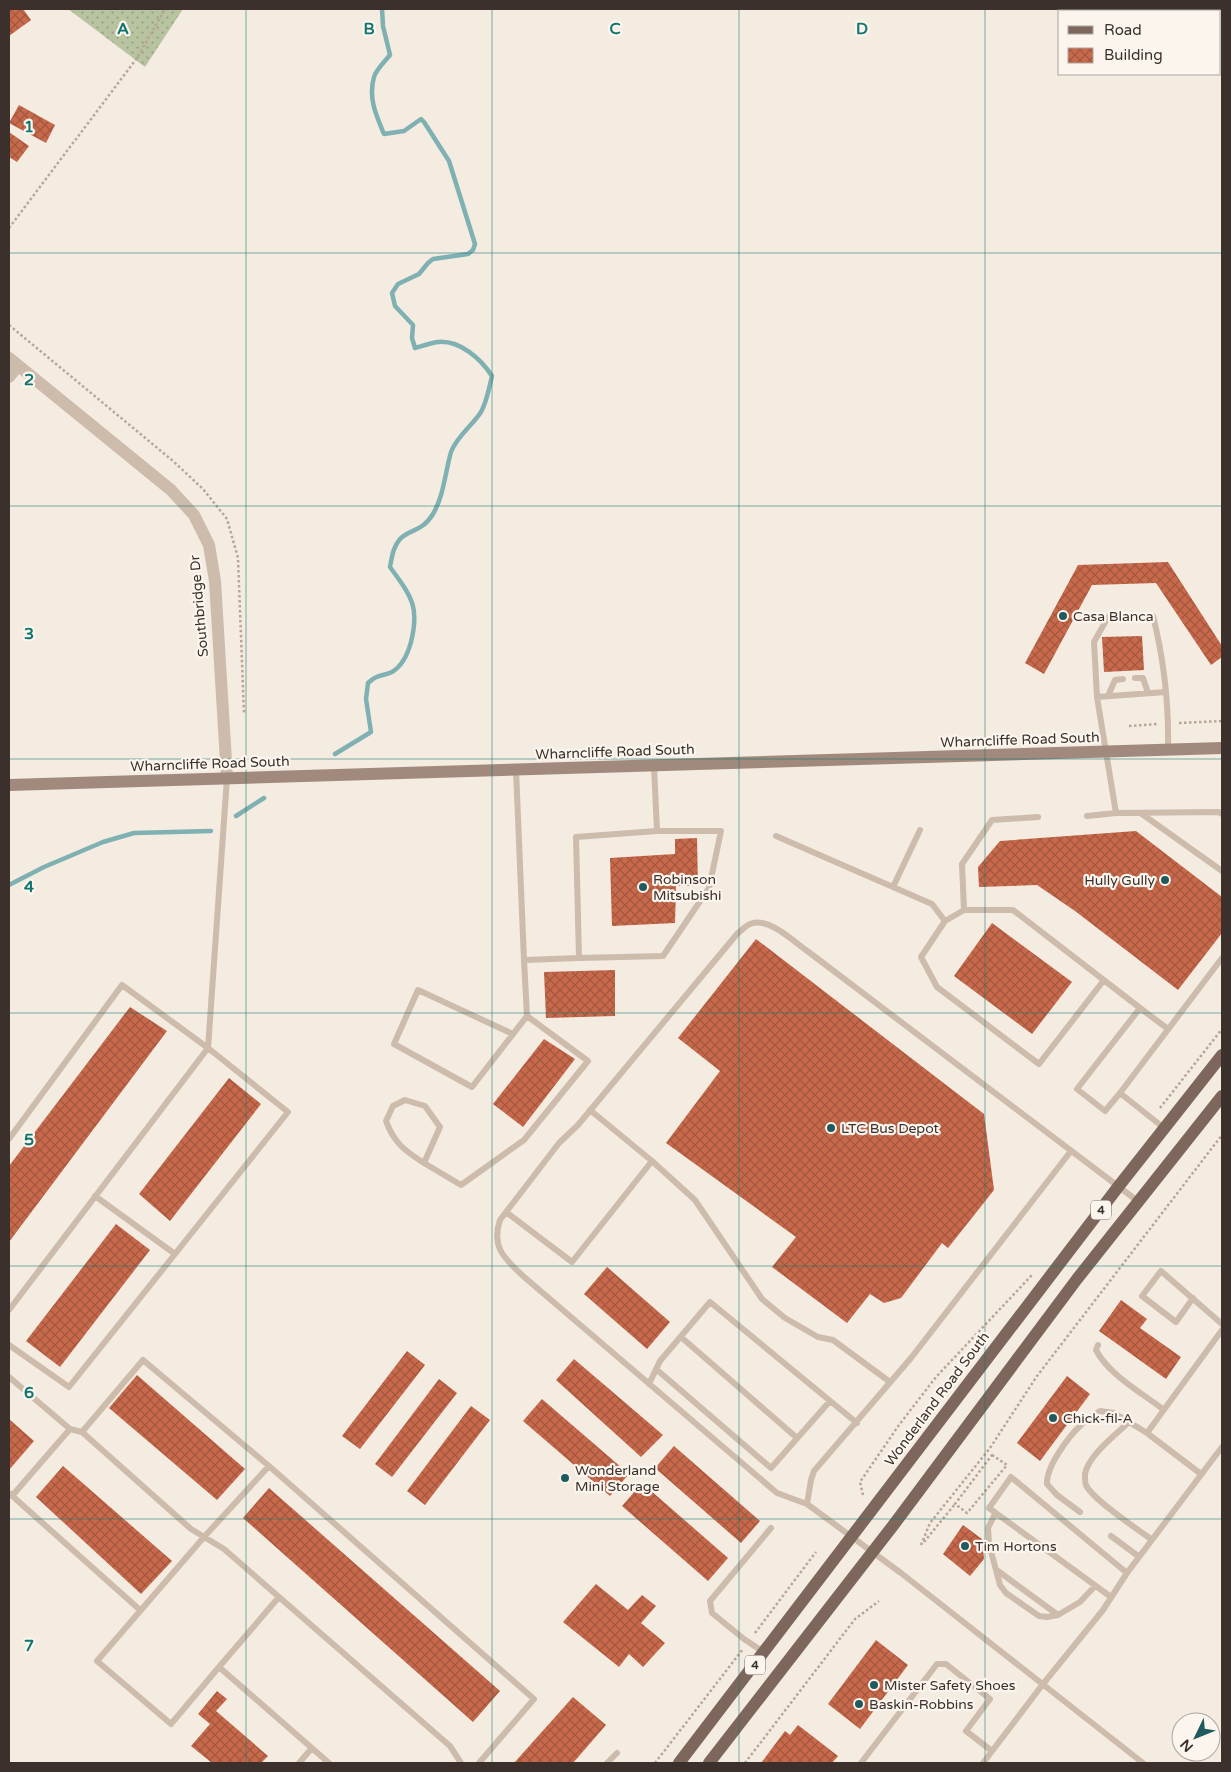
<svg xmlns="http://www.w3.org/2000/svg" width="1231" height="1772" viewBox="0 0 1231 1772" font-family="'Varela Round',sans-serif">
<defs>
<pattern id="grass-dots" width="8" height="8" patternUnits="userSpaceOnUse" patternTransform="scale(1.25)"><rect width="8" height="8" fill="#b8c4a0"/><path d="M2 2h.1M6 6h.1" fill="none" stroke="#97a083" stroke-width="1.8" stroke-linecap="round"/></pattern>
<pattern id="building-cross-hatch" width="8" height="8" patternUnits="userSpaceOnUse" patternTransform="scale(1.25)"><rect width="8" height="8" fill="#c8694b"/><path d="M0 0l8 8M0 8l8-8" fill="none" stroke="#a4573f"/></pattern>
</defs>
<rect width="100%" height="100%" fill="#f4ebe1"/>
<path fill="url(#grass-dots)" d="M68 9H183L145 67Z"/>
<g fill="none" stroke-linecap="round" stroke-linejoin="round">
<path stroke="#7fb0b2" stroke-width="4.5" d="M335 754 371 732 366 699 368 683C379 673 382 677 392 672 402 666 408 653 411 642 420 606 411 596 390 567 392 557 393 547 400 539 410 529 422 532 433 514 444 495 445 473 451 452 457 436 472 426 481 412 487 401 489 388 492 376 481 359 460 340 438 342 430 343 422 346 415 348L412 338 413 325 395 306 392 293 398 284 419 274 428 263 433 259 468 254 473 250 475 244 449 161 424 122 421 119 404 131 384 134C376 115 368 98 374 77 376 70 385 61 390 55L383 26 382 9
M236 816 264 798
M9 885 44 867 103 842 134 833 211 831"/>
</g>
<path fill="url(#building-cross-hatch)" d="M12 9H23L31 20 9 36V11Z
M19 105 55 125 46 143 9 123Z
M9 132 29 146 17 162 9 157Z
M1168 562 1222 646V657L1211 665 1156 583 1092 585 1044 674 1025 663 1078 565Z
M1142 636 1144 670 1104 672 1102 637Z
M1136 831 1222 897V933L1178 990 1075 911 1037 885 979 887 978 867 1000 841Z
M697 838 698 886H676L675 923 612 926 610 858 675 854V839Z
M992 923 1072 982 1032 1034 954 976Z
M756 939 984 1114 994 1190 948 1248 942 1243 901 1298 884 1303 870 1294 847 1323 772 1267 796 1237 666 1143 720 1071 678 1038Z
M615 970V1016L546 1018 544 972Z
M130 1007 167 1031 9 1242V1166Z
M544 1039 575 1059 523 1127 493 1104Z
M229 1078 261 1104 170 1221 139 1194Z
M116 1224 150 1250 60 1367 26 1341Z
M607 1267 670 1322 647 1349 584 1294Z
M1121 1300 1147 1319 1140 1328 1181 1357 1166 1379 1099 1331Z
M407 1351 425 1365 360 1449 342 1436Z
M574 1359 663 1435 641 1457 556 1380Z
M137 1375 245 1469 217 1500 109 1408Z
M1067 1376 1090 1394 1040 1461 1017 1443Z
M439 1379 457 1393 392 1477 375 1464Z
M542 1399 629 1474 610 1496 523 1421Z
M471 1406 490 1420 425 1505 407 1491Z
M9 1419 34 1441 9 1470Z
M674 1446 760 1521 741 1543 655 1468Z
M63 1466 172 1561 141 1594 36 1497Z
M642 1483 728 1558 708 1581 622 1506Z
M269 1488 500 1691 473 1722 243 1518Z
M963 1525 982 1539 984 1559 970 1576 943 1554Z
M596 1584 628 1610 642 1595 656 1606 641 1623 665 1643 643 1667 629 1654 619 1667 563 1622Z
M876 1640 908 1665 860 1729 828 1704Z
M217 1691 227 1699 216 1711 268 1756 261 1763H212L191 1746 210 1724 198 1714Z
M573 1697 606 1725 573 1763H514Z
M798 1725 838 1756 832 1763H761L785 1731 790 1735Z"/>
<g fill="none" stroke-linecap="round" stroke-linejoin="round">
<path stroke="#b9a596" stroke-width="2.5" stroke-dasharray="2.5 2.5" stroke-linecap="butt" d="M9 228 137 58 165 9
M9 325 173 461 203 489 227 519 238 558 244 714
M1179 723 1222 721
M1129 726 1158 724
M1160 1108 1222 1029
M992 1455 1007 1465 967 1513 955 1504Z
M863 1495 860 1482 899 1425 936 1377 1032 1275
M924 1542 955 1504
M921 1545 930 1523 990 1448 1037 1376 1222 1135
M755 1633 816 1552
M655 1763 743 1649
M745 1763 855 1619 879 1601"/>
<path stroke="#cdbbac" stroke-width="6" d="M1135 678H1143L1148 693
M1108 696 1115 680 1123 679
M1097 697 1166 692
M654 766 657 831
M516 770 524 960 579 958 576 837 657 831H721L709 888 663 956 579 958
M1116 813 1097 697 1094 642 1108 617 1153 616C1164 660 1169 705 1168 750
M1142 814 1222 871
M1087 816 1116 813 1219 812 1222 814
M1038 817 992 820 962 864 964 910H1013L1140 1008 1077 1089 1105 1111 1120 1093
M776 836 932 904 945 921
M893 887 920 830
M964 910 945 921 921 957 937 987 1039 1064 1104 980
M1140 1008 1168 1029
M513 1034 418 990 394 1044 472 1087 527 1016 524 960
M1164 1128 1120 1093 1222 958
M9 1139 122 985 208 1048 227 778
M1071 1151 911 1358 814 1471 811 1480 807 1504 777 1493 523 1276C504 1258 491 1247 500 1220L559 1143 578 1125 737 934C741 931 745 926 750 924 767 916 792 940 806 950L1139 1202
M652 1161 695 1200 762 1299 785 1318 818 1337 833 1340 890 1382
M424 1163C405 1151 394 1143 386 1121L393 1106 405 1100 425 1106 440 1127 424 1163 461 1185 524 1140 588 1061 527 1016
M506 1212 572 1262 652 1161 590 1110
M1193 1298 1176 1322 1142 1296 1161 1271 1222 1324
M9 1310 208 1048 288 1112 175 1254
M681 1337 797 1438
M9 1345 69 1387 175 1254 95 1196
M1098 1345 1096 1350C1109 1375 1142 1393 1164 1410
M656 1369 771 1468 830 1401
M9 1377 70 1429 82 1432 191 1529 224 1549 450 1746 461 1763
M649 1384 660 1361 710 1302 857 1423
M82 1432 143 1360 269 1466 534 1699 479 1763
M1147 1433 1201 1474
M9 1493 140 1610
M12 1496 70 1429
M807 1504 901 1573 1143 1763
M1080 1512 1057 1495 1047 1484C1046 1467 1068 1437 1081 1425 1086 1419 1094 1415 1100 1411L1114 1413 1129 1422
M995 1514 988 1528 989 1544 1000 1585 1006 1593 1039 1616 1047 1617 1058 1615 1080 1602 1095 1586
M1111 1536 1138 1556
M1151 1539C1137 1529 1092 1499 1086 1485 1085 1483 1085 1476 1085 1474 1088 1456 1116 1434 1129 1422L1147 1433 1222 1330
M998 1571 1058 1615
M1127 1573 1222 1447
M279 1597 219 1667 329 1763
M765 1653 744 1639 712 1613 710 1601 771 1528
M219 1667 171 1724 97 1661 204 1537 269 1466
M299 1763 312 1748
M607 1763 617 1753
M861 1763 937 1664H946L990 1699 966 1731 992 1751
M983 1763 1043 1684 1103 1610 1127 1573 1011 1477 989 1508 1111 1597"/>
<path stroke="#cdbbac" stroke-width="12" d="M9 358 171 490 194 515 209 545 215 581 227 778
M9 377 18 366"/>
<path stroke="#a18a7d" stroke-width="12" d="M9 785 1222 748"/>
<path stroke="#7d675c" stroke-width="12" d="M679 1763 1118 1187 1222 1055
M709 1763 895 1523 1077 1279 1222 1096"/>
</g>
<path fill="none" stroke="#0f766e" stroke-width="1" stroke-opacity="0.55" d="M246 9V1763M492 9V1763M739 9V1763M985 9V1763M9 253H1222M9 506H1222M9 759H1222M9 1013H1222M9 1266H1222M9 1519H1222"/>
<g fill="#1f5a5e" stroke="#fbf5ee" stroke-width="2">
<circle cx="1063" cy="616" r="5"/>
<circle cx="1165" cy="880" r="5"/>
<circle cx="643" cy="887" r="5"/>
<circle cx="831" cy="1128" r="5"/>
<circle cx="1053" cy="1418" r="5"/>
<circle cx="565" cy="1478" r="5"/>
<circle cx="965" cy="1546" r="5"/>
<circle cx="874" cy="1685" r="5"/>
<circle cx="859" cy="1704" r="5"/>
</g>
<g text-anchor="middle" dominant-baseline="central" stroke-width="4.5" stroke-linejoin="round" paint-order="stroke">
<g fill="#fbf5ee" stroke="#756b66" stroke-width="1">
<rect x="1091" y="1200.5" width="20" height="19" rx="4"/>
<rect x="745" y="1655.5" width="20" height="19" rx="4"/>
</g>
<g font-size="12" font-weight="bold" fill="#3b302b">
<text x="1101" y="1210">4</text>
<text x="755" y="1665">4</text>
</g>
<g font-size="14" fill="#3b302b" stroke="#fbf5ee">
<text transform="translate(199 606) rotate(-95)">Southbridge Dr</text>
<text transform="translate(1020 740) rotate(-2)">Wharncliffe Road South</text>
<text transform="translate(615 752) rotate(-2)">Wharncliffe Road South</text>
<text transform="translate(210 764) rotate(-2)">Wharncliffe Road South</text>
<text transform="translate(937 1399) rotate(-53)">Wonderland Road South</text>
</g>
<g font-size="14" fill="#3b302b" stroke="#fbf5ee" text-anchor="start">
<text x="1073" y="616">Casa Blanca</text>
<text x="653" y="879">Robinson<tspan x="653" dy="16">Mitsubishi</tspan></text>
<text x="1155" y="880" text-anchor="end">Hully Gully</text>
<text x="841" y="1128">LTC Bus Depot</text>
<text x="1063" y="1418">Chick-fil-A</text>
<text x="575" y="1470">Wonderland<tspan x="575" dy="16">Mini Storage</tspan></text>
<text x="975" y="1546">Tim Hortons</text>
<text x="884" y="1685">Mister Safety Shoes</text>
<text x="869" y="1704">Baskin-Robbins</text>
</g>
</g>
<g font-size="16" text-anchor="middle" font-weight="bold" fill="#0f766e" stroke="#fbf5ee" stroke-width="4.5" stroke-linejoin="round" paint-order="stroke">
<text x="123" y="34">A</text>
<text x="369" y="34">B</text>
<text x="615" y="34">C</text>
<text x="862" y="34">D</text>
<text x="29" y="132">1</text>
<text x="29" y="385">2</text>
<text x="29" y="639">3</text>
<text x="29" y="892">4</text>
<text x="29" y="1145">5</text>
<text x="29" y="1398">6</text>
<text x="29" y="1651">7</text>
</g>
<rect width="1231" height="1772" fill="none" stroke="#3b302b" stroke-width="20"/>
<rect x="1058" y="10" width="162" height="65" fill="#fbf5ee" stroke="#aea6a0"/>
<rect x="1068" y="26" width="25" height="8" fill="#7d675c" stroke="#aea6a0"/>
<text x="1104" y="35" font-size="15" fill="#3b302b">Road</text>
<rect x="1068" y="48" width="25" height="15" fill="url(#building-cross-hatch)" stroke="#aea6a0"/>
<text x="1104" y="60" font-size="15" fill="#3b302b">Building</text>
<g transform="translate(1196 1737) rotate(227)"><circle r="24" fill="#fbf5ee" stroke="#aea6a0"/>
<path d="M0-4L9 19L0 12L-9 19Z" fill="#1f5a5e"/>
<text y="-8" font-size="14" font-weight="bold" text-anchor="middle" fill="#3b302b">N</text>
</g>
</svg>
